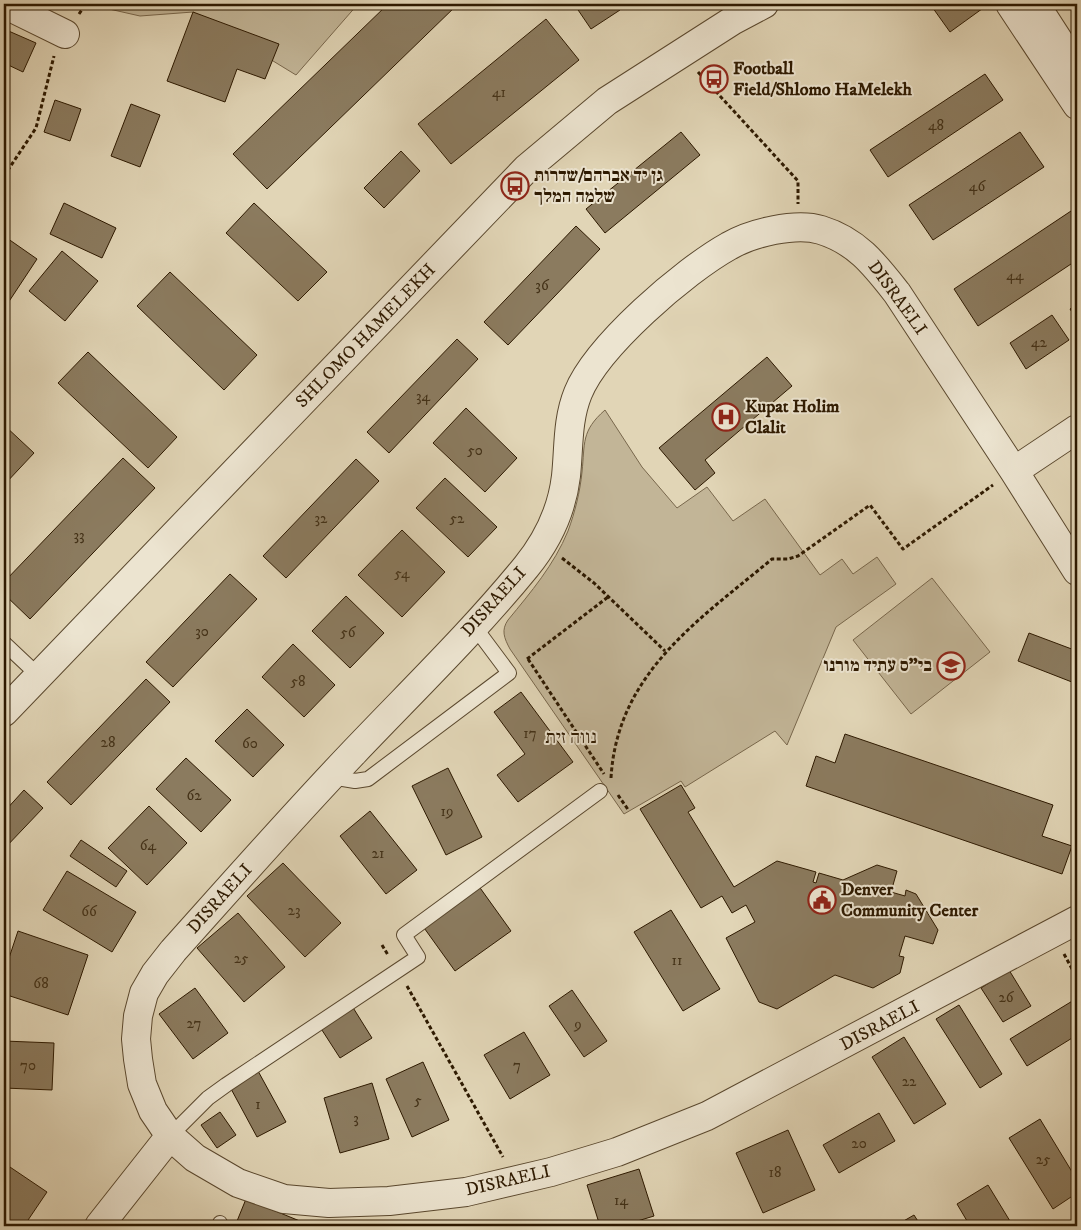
<svg xmlns="http://www.w3.org/2000/svg" width="1081" height="1230" viewBox="0 0 1081 1230" font-family="'IM FELL DW Pica','Frank Ruhl Libre',serif">
<rect width="100%" height="100%" fill="#e1d5b6"/>
<filter id="stains"><feTurbulence type="fractalNoise" baseFrequency=".004" numOctaves="4"/><feColorMatrix values="0 0 0 0 .2 0 0 0 0 .09 0 0 0 0 .02 0 0 0 .5 -.17"/></filter>
<radialGradient id="worn" r=".72"><stop offset=".6" stop-color="#630" stop-opacity="0"/><stop offset="1" stop-color="#630" stop-opacity=".3"/></radialGradient>
<path fill="#c2b597" stroke="#78674c" d="M87 4H358L296 75 193 12 140 16Z
M605 410 642 467 677 508 707 487 733 521 765 499 820 575 842 559 853 574 877 557 896 584 836 627 787 745 775 731 685 787 681 781 624 814 510 649C504 638 501 630 508 620 531 592 554 565 568 531 575 512 580 492 582 472 585 443 581 431 605 410Z
M932 578 990 652 911 714 853 640Z"/>
<path fill="#8b7b5f" stroke="#2d1900" d="M388 4H458L267 189 233 154Z
M574 4H615L620 10 591 29Z
M930 4H984L986 6 950 32Z
M193 12 279 44 265 79 237 69 225 102 167 81Z
M546 19 579 60 451 164 418 124Z
M4 29 36 43 23 72 4 63Z
M985 74 1003 100 888 177 870 150Z
M55 100 81 109 70 141 44 132Z
M131 104 160 115 140 167 111 156Z
M681 132 700 155 605 233 586 209Z
M1020 132 1044 167 933 240 909 205Z
M401 151 420 171 384 208 364 188Z
M64 203 116 228 102 258 50 234Z
M254 203 327 272 298 301 226 233Z
M1077 207V260L978 326 954 289Z
M576 226 600 249 508 345 484 322Z
M4 236 37 259 4 309Z
M62 251 98 281 65 321 29 291Z
M170 272 257 355 224 390 137 306Z
M1077 304V320L1070 309Z
M1052 315 1069 340 1026 369 1010 343Z
M457 339 478 359 389 453 367 432Z
M88 352 177 437 148 468 58 383Z
M767 357 792 386 705 460 715 473 695 490 659 448Z
M466 408 517 458 485 492 433 443Z
M4 425 34 453 4 485Z
M123 458 155 488 30 619 4 594V582Z
M356 459 379 481 286 578 263 556Z
M445 478 497 527 468 557 416 508Z
M402 530 445 572 402 617 358 575Z
M230 574 257 599 173 687 146 662Z
M346 596 384 633 350 668 312 631Z
M1029 633 1077 651V684L1018 661Z
M293 644 335 685 304 717 262 677Z
M146 679 170 702 71 805 47 782Z
M521 692 573 762 518 802 497 775 525 754 494 712Z
M247 709 284 745 253 777 215 741Z
M845 734 1053 805 1042 836 1072 846 1062 874 806 786 816 756 835 763Z
M186 758 231 800 201 832 156 789Z
M448 768 482 837 446 855 412 786Z
M681 785 695 808 688 812 734 887 777 861 816 872 813 882 816 883 819 873 843 880 877 865 897 871 891 892 905 896 906 890 916 894 938 930 933 944 905 936 899 956 904 957 900 973 873 988 835 975 777 1009 759 1002 726 938 755 922 746 905 732 913 722 896 701 908 640 809Z
M24 790 43 808 4 849V812Z
M149 806 187 843 147 885 108 848Z
M370 811 417 870 386 894 340 836Z
M81 840 127 871 116 887 70 856Z
M283 863 341 923 305 957 247 896Z
M67 871 136 912 112 952 43 910Z
M478 885 511 931 455 971 422 925Z
M671 910 720 989 683 1011 634 932Z
M238 913 285 967 244 1002 197 948Z
M18 931 88 955 68 1015 4 994V973Z
M1009 970 1031 1006 1003 1022 981 988Z
M195 988 228 1033 193 1059 159 1014Z
M572 990 607 1041 584 1057 549 1006Z
M1074 1000 1077 1005V1035L1027 1066 1010 1039Z
M959 1005 1002 1074 980 1088 936 1019Z
M352 1006 372 1038 340 1058 320 1027Z
M524 1032 550 1075 510 1099 484 1055Z
M904 1037 946 1104 914 1124 872 1057Z
M4 1041 54 1043 52 1090 4 1088Z
M423 1062 449 1120 412 1137 386 1079Z
M258 1071 286 1122 257 1137 230 1087Z
M372 1083 389 1139 340 1153 324 1098Z
M220 1112 236 1135 217 1148 201 1125Z
M879 1113 895 1141 839 1173 823 1145Z
M1040 1119 1077 1180V1193L1053 1209 1009 1138Z
M788 1130 815 1190 763 1213 736 1153Z
M4 1163 47 1192 24 1226H4Z
M639 1169 654 1216 621 1226H600L587 1185Z
M988 1185 1013 1226H970L957 1204Z
M246 1199 312 1226H235Z
M914 1215 921 1226H895Z
M567 1221 569 1226H552Z"/>
<g fill="none" stroke-linecap="round" stroke-linejoin="round">
<g stroke="#5a482e" stroke-width="16">
<path id="service" d="M4 643 39 676
M331 777 355 781 368 779 509 673 474 626
M170 1136 208 1098 226 1085 418 957 404 935 600 791
M219 1226 220 1223"/>
</g>
<g stroke="#5a482e" stroke-width="30">
<path id="minor" d="M4 4 65 34
M1014 471 1077 429
M1077 571 1014 471 897 293C875 265 857 241 821 230 796 222 751 233 729 246 684 271 597 346 578 393 567 420 569 448 566 476 562 510 548 540 526 567 473 632 412 691 354 752 292 817 233 884 173 951L155 974 144 993 138 1016 136 1039 138 1059 142 1084 153 1111 170 1136 195 1158 238 1183 284 1199 329 1203 389 1201 466 1192 551 1172 617 1152 707 1116 1077 920
M99 1226 170 1136"/>
</g>
<g stroke="#5a482e" stroke-width="30">
<path id="tertiary" d="M1010 4 1077 105
M1035 4 1077 69
M4 712 527 168 607 101 732 21 764 4"/>
</g>
<path stroke="#2d1900" stroke-width="3" stroke-dasharray="4 2.5" stroke-linecap="butt" d="M79 14 86 4
M698 72 798 181V204
M4 176 36 128 54 56
M562 558 594 583 665 651
M527 659 608 597
M528 659 604 774
M611 778C617 673 699 620 772 559H788L798 556 870 505 903 549 993 485
M618 795 629 811
M382 945 388 955
M1064 954 1077 978
M407 986 503 1157"/>
<use href="#service" stroke="#ece4d0" stroke-width="14"/>
<use href="#minor" stroke="#ece4d0" stroke-width="28"/>
<use href="#tertiary" stroke="#ece4d0" stroke-width="28"/>
</g>
<defs>
<g id="bus-ring" transform="scale(1.4375)"><circle r="9.5" fill="#ece4d0" stroke="#8f2418" stroke-width="1.5"/><path d="M-5-6H5V4H4V6H2V4H-2V6H-4V4H-5ZM-3.5-4V0h7V-4ZM-3.5 1.2v1.5H-2V1.2ZM2 1.2v1.5H3.5V1.2Z" fill="#8f2418"/></g>
<g id="hospital-ring" transform="scale(1.4375)"><circle r="9.5" fill="#ece4d0" stroke="#8f2418" stroke-width="1.5"/><path d="M-5-5h3v3.5h4V-5h3V5h-3V1.5h-4V5h-3Z" fill="#8f2418"/></g>
<g id="school-ring" transform="scale(1.4375)"><circle r="9.5" fill="#ece4d0" stroke="#8f2418" stroke-width="1.5"/><path d="M0-5L7-2L0 1L-7-2ZM-4 1L0 2.5L4 1V4Q0 6-4 4Z" fill="#8f2418"/></g>
<g id="civic-ring" transform="scale(1.4375)"><circle r="9.5" fill="#ece4d0" stroke="#8f2418" stroke-width="1.5"/><path d="M-.6-6.5H3V-4.5H.6V-3L4-1V1h2V6H-6V1h2V-1L-.6-3ZM-1.2 2.5V6h2.4V2.5Z" fill="#8f2418"/></g>
</defs>
<g fill-rule="evenodd">
<use href="#bus-ring" x="714" y="79"/>
<use href="#bus-ring" x="515" y="186"/>
<use href="#hospital-ring" x="726" y="417"/>
<use href="#school-ring" x="951" y="666"/>
<use href="#civic-ring" x="822" y="900"/>
</g>
<g text-anchor="middle" dominant-baseline="central" stroke-width="4" stroke-linejoin="round" paint-order="stroke">
<g font-size="15" fill="#443218">
<text x="499" y="92">41</text>
<text x="936" y="125">48</text>
<text x="977" y="186">46</text>
<text x="1015" y="275">44</text>
<text x="542" y="285">36</text>
<text x="1039" y="342">42</text>
<text x="423" y="396">34</text>
<text x="475" y="450">50</text>
<text x="321" y="518">32</text>
<text x="457" y="518">52</text>
<text x="79" y="535">33</text>
<text x="402" y="573">54</text>
<text x="202" y="631">30</text>
<text x="348" y="632">56</text>
<text x="298" y="681">58</text>
<text x="530" y="733">17</text>
<text x="108" y="742">28</text>
<text x="250" y="743">60</text>
<text x="194" y="795">62</text>
<text x="447" y="811">19</text>
<text x="148" y="845">64</text>
<text x="378" y="853">21</text>
<text x="294" y="910">23</text>
<text x="89" y="911">66</text>
<text x="241" y="958">25</text>
<text x="677" y="960">11</text>
<text x="41" y="983">68</text>
<text x="1006" y="997">26</text>
<text x="194" y="1023">27</text>
<text x="578" y="1024">9</text>
<text x="28" y="1065">70</text>
<text x="517" y="1065">7</text>
<text x="909" y="1081">22</text>
<text x="418" y="1100">5</text>
<text x="258" y="1104">1</text>
<text x="356" y="1118">3</text>
<text x="859" y="1143">20</text>
<text x="1043" y="1159">25</text>
<text x="775" y="1172">18</text>
<text x="621" y="1200">14</text>
</g>
<g font-size="18" font-weight="bold" fill="#2d1900" stroke="#ece4d0" text-anchor="start">
<text x="733" y="69">Football<tspan x="733" dy="21">Field/Shlomo HaMelekh</tspan></text>
<text x="534" y="176">גן יד אברהם/שדרות<tspan x="534" dy="21">שלמה המלך</tspan></text>
<text x="745" y="407">Kupat Holim<tspan x="745" dy="21">Clalit</tspan></text>
<text x="932" y="666" text-anchor="end">בי"ס עתיד מורנו</text>
<text x="841" y="890">Denver<tspan x="841" dy="21">Community Center</tspan></text>
</g>
<g font-size="18" fill="#2d1900" stroke="#ece4d0">
<text transform="translate(897 298) rotate(54)">DISRAELI</text>
<text transform="translate(366 336) rotate(-46)">SHLOMO HAMELEKH</text>
<text transform="translate(494 602) rotate(-48)">DISRAELI</text>
<text transform="translate(220 899) rotate(-48)">DISRAELI</text>
<text transform="translate(880 1026) rotate(-28)">DISRAELI</text>
<text transform="translate(508 1181) rotate(-13)">DISRAELI</text>
</g>
<g font-size="19" fill="#2d1900" stroke="#ece4d0">
<text x="571" y="737">נווה זית</text>
</g>
</g>
<rect width="1081" height="1230" fill="none" stroke="#e1d5b6" stroke-width="20"/>
<rect x="5" y="5" width="1071" height="1220" fill="none" stroke="#2d1900" stroke-width="2.5"/>
<rect x="10" y="10" width="1061" height="1210" fill="none" stroke="#2d1900"/>
<rect width="100%" height="100%" filter="url(#stains)"/>
<rect width="100%" height="100%" fill="url(#worn)"/>
</svg>
